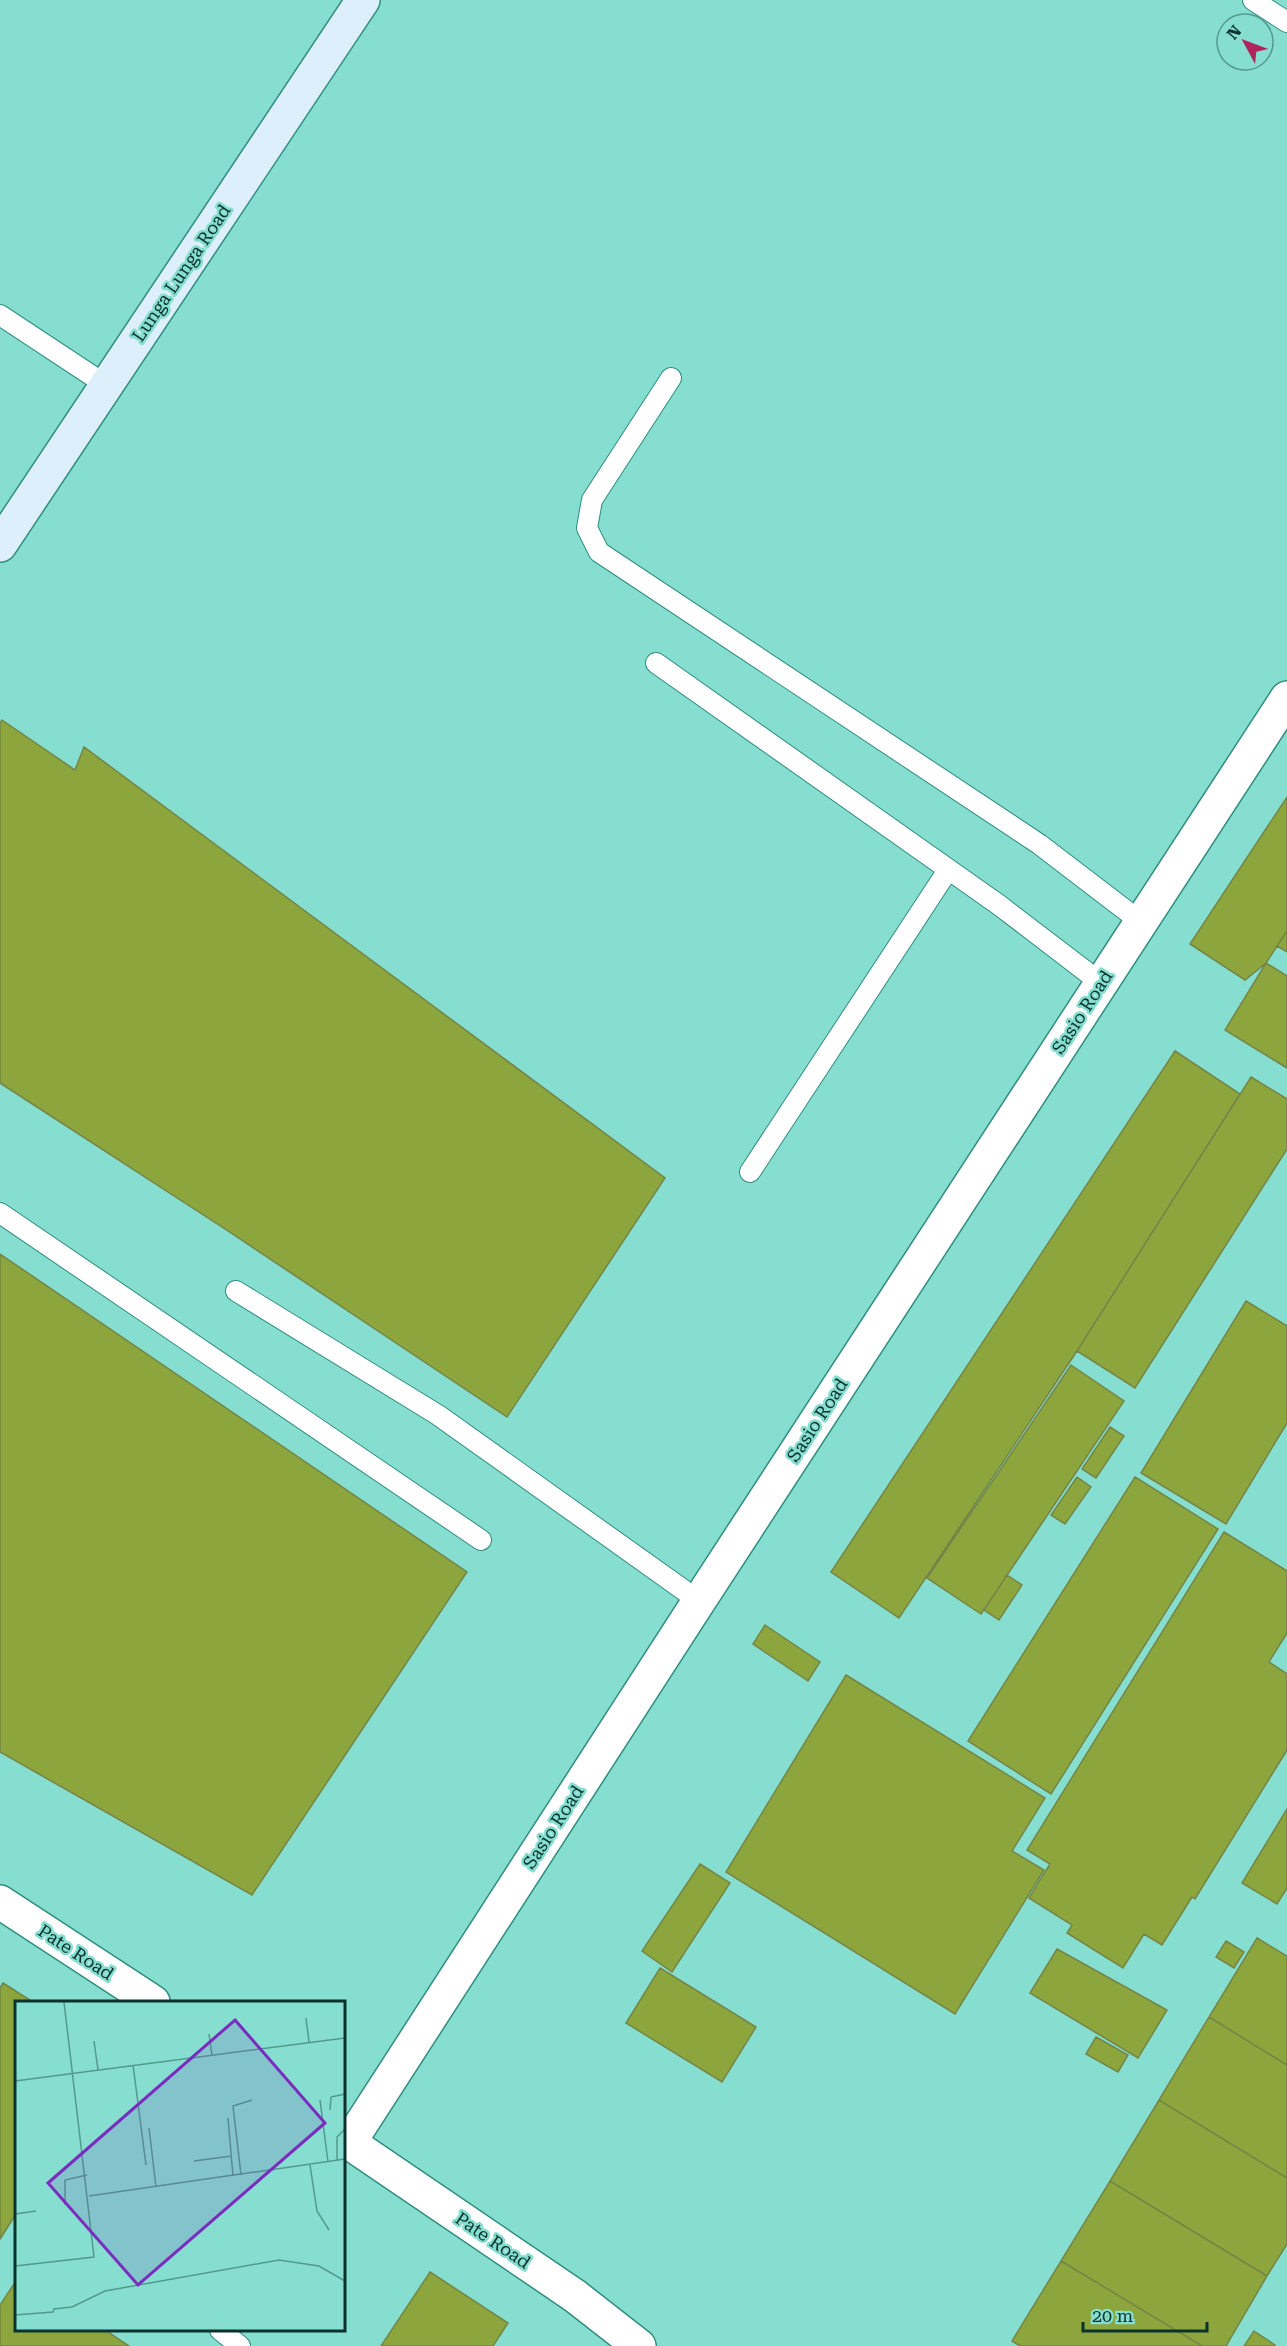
<svg xmlns="http://www.w3.org/2000/svg" width="1287" height="2346" viewBox="0 0 1287 2346" font-family="'Roboto Serif',serif">
<rect width="100%" height="100%" fill="#85decf"/>
<path fill="#8ca63d" stroke="#748547" stroke-width="1.5" d="M2 720 75 770 84 747 665 1178 507 1417 225 1229 0 1083V723Z
M1287 797V931L1266 963 1245 980 1190 944Z
M1287 931V952L1277 946Z
M1266 963 1287 976V1068L1225 1030Z
M1175 1051 1240 1094 1077 1351 899 1618 831 1572Z
M1251 1077 1287 1099V1149L1135 1388 1077 1351Z
M0 1254 467 1572 252 1895 0 1752Z
M1246 1301 1287 1326V1423L1226 1524 1141 1473Z
M1071 1365 1124 1401 981 1614 927 1578Z
M1110 1427 1124 1436 1096 1478 1082 1469Z
M1077 1477 1091 1487 1065 1524 1051 1515Z
M1135 1477 1218 1529 1051 1794 968 1741Z
M1224 1532 1287 1571V1633L1269 1662 1287 1674V1750L1195 1899 1192 1897 1162 1945 1144 1934 1123 1968 1067 1933 1072 1925 1029 1898 1050 1864 1027 1850Z
M1007 1575 1022 1585 999 1620 984 1610Z
M765 1625 820 1662 808 1681 753 1644Z
M846 1675 1045 1798 1012 1851 1044 1870 955 2014 726 1872Z
M1287 1809V1888L1277 1904 1242 1883Z
M700 1864 730 1883 672 1972 642 1951Z
M1257 1938 1287 1956V2065L1209 2017Z
M1226 1941 1244 1952 1234 1968 1216 1957Z
M1057 1949 1167 2010 1138 2058 1030 1993Z
M660 1968 756 2027 722 2082 626 2023Z
M3 1983 33 2002H16V2214L0 2239V1988Z
M1209 2017 1287 2065V2178L1159 2100Z
M1096 2037 1128 2055 1118 2072 1086 2054Z
M1159 2100 1287 2178V2244L1267 2276 1110 2181Z
M1110 2181 1267 2276 1226 2346H1202L1061 2261Z
M1061 2261 1202 2346H1020L1012 2341Z
M430 2272 508 2323 493 2346H381Z
M16 2281V2330H105L129 2346H0V2305Z
M1254 2331 1275 2345 1274 2346H1244Z"/>
<g fill="none" stroke-linecap="round" stroke-linejoin="round">
<g stroke="#308d7f" stroke-width="22">
<path id="service" d="M1253 0 1287 22
M0 315 106 385
M671 378 592 500 587 528 599 552 1039 844 1141 922
M656 663 999 905 1101 983
M750 1172 948 870
M0 1213 481 1540
M236 1291 438 1415 699 1601
M220 2330 240 2346"/>
</g>
<g stroke="#308d7f" stroke-width="36">
<path id="minor" d="M0 1902 153 2002
M344 2139 575 2296 639 2346
M349 2143 699 1601 1287 698"/>
</g>
<g stroke="#308d7f" stroke-width="36">
<path id="secondary" d="M0 545 363 0"/>
</g>
<use href="#service" stroke="#fff" stroke-width="20"/>
<use href="#minor" stroke="#fff" stroke-width="33"/>
<use href="#secondary" stroke="#deeffc" stroke-width="33"/>
</g>
<g text-anchor="middle" dominant-baseline="central" stroke-width="5" stroke-linejoin="round" paint-order="stroke">
<g font-size="18" fill="#0b322c" stroke="#85decf">
<text transform="translate(181 273) rotate(-56)">Lunga Lunga Road</text>
<text transform="translate(1082 1012) rotate(-57)">Sasio Road</text>
<text transform="translate(817 1420) rotate(-57)">Sasio Road</text>
<text transform="translate(553 1827) rotate(-57)">Sasio Road</text>
<text transform="translate(76 1952) rotate(33)">Pate Road</text>
<text transform="translate(493 2240) rotate(34)">Pate Road</text>
</g>
</g>
<g transform="translate(15 2001)">
<rect width="330" height="330" fill="#85decf"/>
<path fill="none" stroke="#54998e" stroke-width="1.5" d="M291 17 294 41M194 33 197 54M79 40 83 69M118 64 131 164M0 80 330 37M305 99 313 161M315 109 316 96 330 93M213 117 218 175M134 127 141 186M179 160 217 155M322 160V136L330 128M295 164 302 210 314 229M226 174 218 105 237 99M74 195 330 158M50 204V179L72 174M0 213 21 210M0 265 79 256 49 1M0 314 38 311 39 308 57 306 90 290 264 259 304 265 330 280"/>
<path fill="#7b2cbf" fill-opacity="0.15" stroke="#7b2cbf" stroke-width="3" d="M220 19 310 122 123 284 33 182Z"/>
<rect width="330" height="330" fill="none" stroke="#0b322c" stroke-width="3"/>
</g>
<g transform="translate(1245 42) rotate(311)"><circle r="28" fill="#85decf" stroke="#54998e" stroke-width="1.5"/>
<path d="M0-4.5L10 22L0 15L-10 22Z" fill="#b0235d"/>
<text y="-9" font-size="16" font-weight="bold" text-anchor="middle" fill="#0b322c">N</text>
</g>
<path d="M1083 2322v9h124v-9" fill="none" stroke="#0b322c" stroke-width="3"/>
<text x="1092" y="2322" font-size="18" fill="#0b322c" stroke="#85decf" stroke-width="4.5" paint-order="stroke">20 m</text>
</svg>
